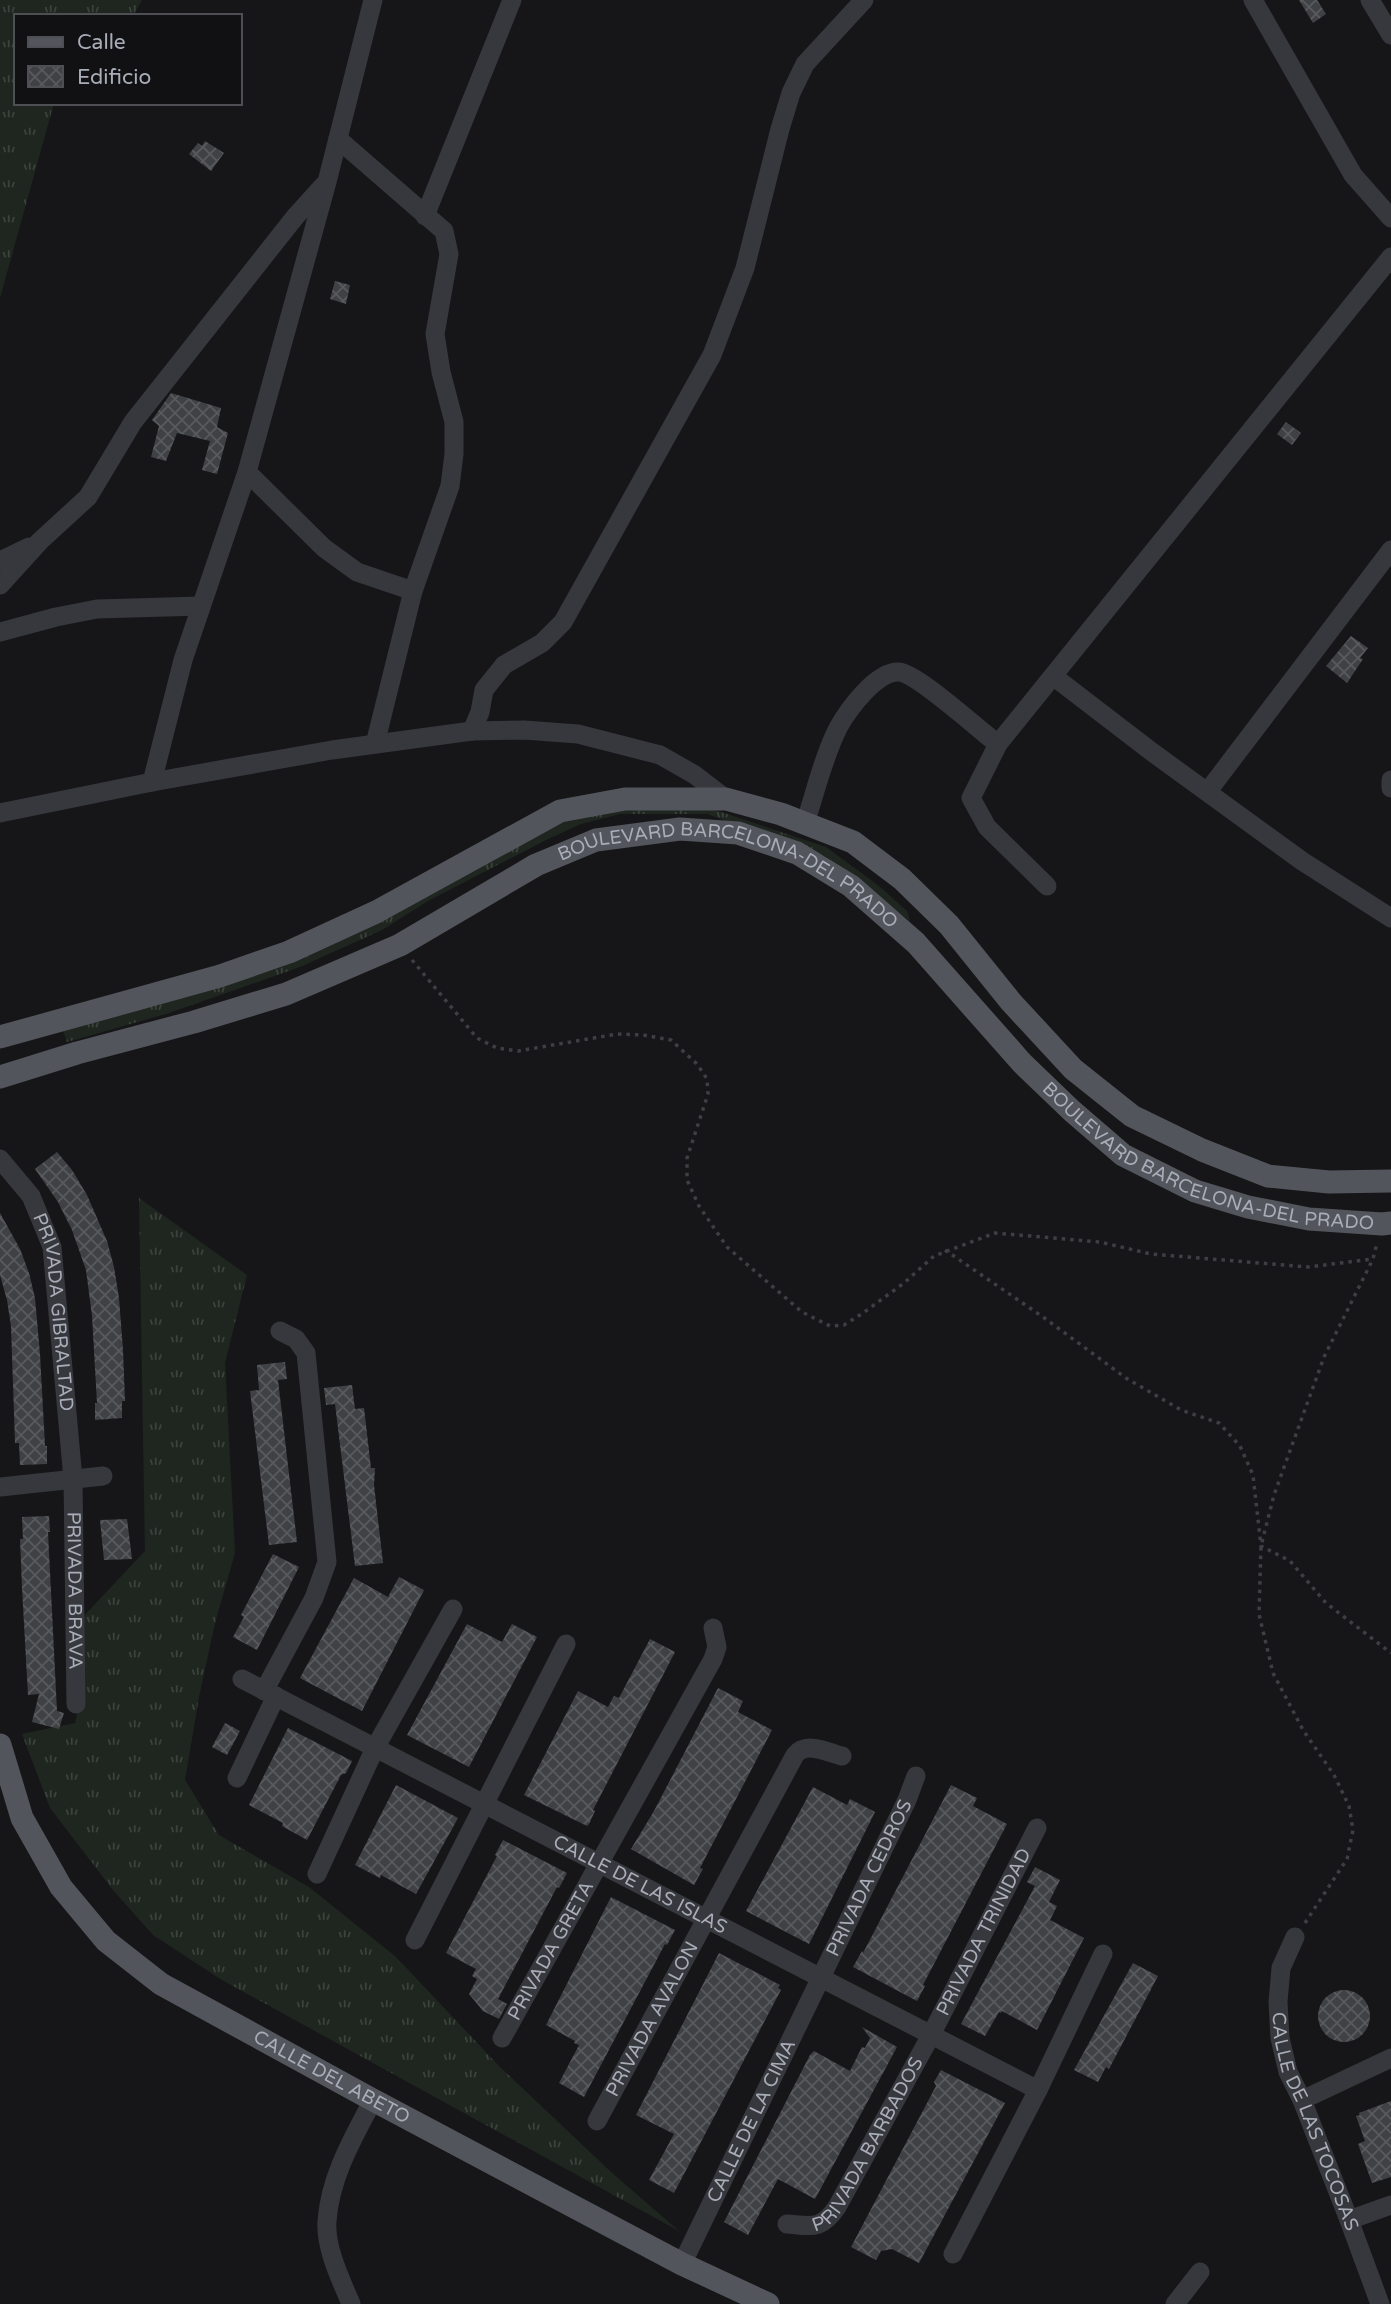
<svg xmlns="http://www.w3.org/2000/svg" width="1391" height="2304" viewBox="0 0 1391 2304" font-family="'Varela Round',sans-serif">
<defs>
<pattern id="grass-tufts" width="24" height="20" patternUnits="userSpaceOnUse" patternTransform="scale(1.75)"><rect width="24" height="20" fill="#1e261f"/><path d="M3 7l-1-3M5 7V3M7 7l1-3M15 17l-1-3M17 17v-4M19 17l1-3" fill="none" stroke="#3c433d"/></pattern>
<pattern id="building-cross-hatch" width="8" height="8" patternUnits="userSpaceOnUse" patternTransform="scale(1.75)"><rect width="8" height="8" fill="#404145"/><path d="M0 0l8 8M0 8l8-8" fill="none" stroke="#595a5e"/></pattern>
</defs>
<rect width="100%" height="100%" fill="#161618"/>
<path fill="url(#grass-tufts)" d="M0 0H142L133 16H16V103H54L0 298Z
M622 806 706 807 826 847 879 886 907 911 910 921 825 856 707 814H620L581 824 546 840 428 901 382 930 300 967 166 1014 67 1042 62 1028 253 975 539 831 578 816Z
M139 1198 247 1275 225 1363 235 1553 215 1623 199 1697 185 1780 219 1835 309 1887 396 1957 499 2066 611 2172 679 2231 222 1980 153 1935 113 1890 50 1808 22 1734 75 1723 84 1683 80 1620 145 1551Z"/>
<path fill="url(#building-cross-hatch)" d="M1299 0H1317L1326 14 1313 23Z
M205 141 224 153 211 171 189 154 198 143 202 146Z
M335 281 350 285 346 304 330 299Z
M171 393 221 408 217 427 228 433 217 474 202 470 210 441 177 433 166 461 151 457 159 426 152 420Z
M1286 422 1301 433 1292 445 1277 434Z
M1351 636 1368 648 1360 658 1363 659 1347 683 1326 666Z
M57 1152 72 1170 87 1195 107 1241 114 1267 119 1298 123 1350 125 1401H122V1418L95 1420V1403H97L92 1316 86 1270 72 1230 58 1202 35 1169Z
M0 1213 20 1249 29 1273 35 1298 40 1354 45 1446H47V1464L20 1465 19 1443H15L11 1326 7 1300 0 1275Z
M285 1362 287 1379 278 1380 297 1542 269 1545 250 1391 259 1390 257 1365Z
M352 1385 355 1409 364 1408 371 1468H375L374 1485 383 1563 355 1566 335 1404 326 1405 324 1388Z
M49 1516 50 1532H48L57 1711 64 1713 59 1729 32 1722 39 1694 28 1695 22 1588 20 1539H23L22 1517Z
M127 1519 132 1559 104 1560 100 1520Z
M273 1554 299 1567 257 1650 233 1637 244 1617 241 1615Z
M399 1577 424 1590 362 1711 300 1678 354 1578 388 1597Z
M467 1624 502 1642 512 1624 537 1637 469 1767 407 1735Z
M650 1639 675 1652 593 1810 595 1811 589 1824 587 1826 524 1795 578 1691 608 1707 614 1696 619 1698Z
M718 1688 743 1701 738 1712 772 1730 700 1868 703 1869 694 1885 631 1849 654 1811Z
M225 1723 240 1731 227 1755 212 1747Z
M288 1728 352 1761 346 1773 341 1775 307 1840 282 1826 283 1823 249 1805Z
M396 1785 458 1818 416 1894 381 1875 380 1878 355 1865Z
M951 1785 977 1798 973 1806 1007 1824 923 1985 925 1986 917 2001 853 1967 862 1951 863 1953Z
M813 1787 847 1805 850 1799 875 1812 809 1944 746 1911Z
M503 1840 567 1873 559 1888 557 1887 498 1999 507 2004 499 2019 483 2011 469 1994 477 1979 472 1976 476 1969 446 1953 497 1856 495 1855Z
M1035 1867 1060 1880 1049 1902 1057 1906 1050 1920 1084 1938 1037 2030 1002 2011 1001 2013 999 2012 985 2036 961 2024 1035 1886 1027 1882Z
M611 1897 675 1930 667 1945 665 1944 584 2097 559 2083 579 2045 574 2043 575 2041 546 2025Z
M719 1953 780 1985 778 1988 781 1990 674 2193 649 2180 674 2134 636 2115Z
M1133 1963 1158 1976 1109 2069 1106 2067 1098 2082 1074 2070Z
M1318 2016a26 26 0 1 1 52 0a26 26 0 1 1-52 0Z
M862 2027 897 2047 815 2199 778 2179 748 2235 724 2222 810 2055 814 2051 850 2071 862 2047 865 2048 870 2038Z
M941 2070 1005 2103 919 2263 892 2249 881 2251 876 2260 851 2247 936 2086 934 2082Z
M1391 2101V2177L1372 2183 1358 2144 1365 2141 1356 2116 1360 2115 1359 2113Z"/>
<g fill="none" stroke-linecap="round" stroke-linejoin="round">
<path stroke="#3d3f44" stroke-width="3.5" stroke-dasharray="3.5 5" stroke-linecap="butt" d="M412 960 477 1038 497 1048 518 1051 617 1034 643 1035 671 1040 697 1064 707 1079 708 1094 687 1158V1180L699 1206 727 1247 802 1312 830 1326 844 1325 863 1313 904 1283 934 1256 995 1233 1100 1242 1151 1254 1308 1267 1373 1259
M945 1250 1043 1317 1126 1378 1181 1410 1219 1423 1240 1446 1253 1475 1261 1546 1290 1561 1326 1603 1391 1653
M1305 1923 1347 1859 1353 1830 1349 1806 1334 1775 1303 1730 1273 1673 1259 1614 1261 1546 1274 1495 1324 1357 1373 1259 1377 1243"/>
<g stroke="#37383d" stroke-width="19">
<path d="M1253 0 1353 175 1391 218"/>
<path d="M1370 0 1391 35"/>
<path d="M338 139 444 231 449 254 435 334 441 372 454 422V454L450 486 413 591 375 744"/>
<path d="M425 216 512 0"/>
<path d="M247 472 324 548 357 572 413 591"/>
<path d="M0 561 29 547"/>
<path d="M0 585 40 541 88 497 133 422 295 217 324 185"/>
<path d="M0 632 56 617 97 609 201 606"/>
<path d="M1053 676 1152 752 1302 861 1391 918"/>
<path d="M472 731 480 712 484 690 504 665 542 643 563 622 712 355 745 268 780 129 791 93 805 64 864 0"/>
<path d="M1391 780V788"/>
<path d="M152 782 183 660 247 472 327 182 373 0"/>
<path d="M1208 791 1391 550"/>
<path d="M0 813 152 782 332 750 472 731 524 730 578 734 660 755 695 775 726 799"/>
<path d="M805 824C815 793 823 758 838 728 848 710 876 671 899 672 917 673 980 731 998 744"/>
<path d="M1047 886 987 827 971 798 998 744 1391 257"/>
<path id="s1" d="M0 1159 31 1196 52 1247 73 1479 76 1704"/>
<path d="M0 1487 103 1476"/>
<path id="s2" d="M242 1679 1038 2090"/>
<path d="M264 1691 314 1598 327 1562 306 1353 296 1339 280 1331"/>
<path d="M237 1778 276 1696"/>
<path d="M317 1874 375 1748 453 1609"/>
<path id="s3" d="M1295 1937 1281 1968 1278 2002 1280 2038 1288 2072 1302 2100 1349 2220 1380 2304"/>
<path d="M415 1940 566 1644"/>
<path id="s4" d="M502 2038 713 1659 717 1647 713 1628"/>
<path d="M1302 2100 1391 2058"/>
<path id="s5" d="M597 2121 795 1755C806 1741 827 1752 842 1756"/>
<path d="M1349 2220 1391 2205"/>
<path id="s6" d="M787 2224C813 2226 821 2230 837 2207L931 2035 1037 1828"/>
<path d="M953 2254 1038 2090 1103 1954"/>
<path id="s7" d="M682 2264 907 1800 916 1776"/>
<path d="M351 2304C341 2280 325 2248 327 2221 330 2177 353 2138 373 2100"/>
<path d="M1175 2304 1200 2272"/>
</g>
<g stroke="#53555c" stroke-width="23">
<path d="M0 1037 220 976 289 952 376 912 560 811 625 799H726L781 814 853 842 902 879 949 925 1011 1002 1073 1069 1132 1116 1202 1150 1268 1176 1329 1182 1391 1181"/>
<path id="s8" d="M0 1077 77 1053 194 1022 286 994 400 945 536 865 596 840 680 829 738 833 797 853 851 886 916 943 1022 1063 1072 1111 1123 1155 1195 1191 1248 1207 1309 1219 1382 1224 1391 1223"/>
<path id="s9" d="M0 1745 22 1818 61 1887 106 1941 161 1984 373 2100 682 2264 768 2304"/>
</g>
</g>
<g text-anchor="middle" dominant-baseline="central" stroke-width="5" stroke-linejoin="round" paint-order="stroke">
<g font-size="19" fill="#a8adb8" stroke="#111113">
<text stroke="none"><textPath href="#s8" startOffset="788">BOULEVARD BARCELONA-DEL PRADO</textPath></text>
<text stroke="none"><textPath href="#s8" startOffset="1376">BOULEVARD BARCELONA-DEL PRADO</textPath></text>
<text stroke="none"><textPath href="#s1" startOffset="168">PRIVADA GIBRALTAD</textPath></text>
<text stroke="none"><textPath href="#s1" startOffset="448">PRIVADA BRAVA</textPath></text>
<text stroke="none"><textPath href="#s7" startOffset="429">PRIVADA CEDROS</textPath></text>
<text stroke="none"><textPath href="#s2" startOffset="448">CALLE DE LAS ISLAS</textPath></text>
<text stroke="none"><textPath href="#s6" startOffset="369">PRIVADA TRINIDAD</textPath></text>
<text stroke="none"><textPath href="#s4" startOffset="100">PRIVADA GRETA</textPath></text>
<text stroke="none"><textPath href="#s5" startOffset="116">PRIVADA AVALON</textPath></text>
<text stroke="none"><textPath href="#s9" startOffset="490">CALLE DEL ABETO</textPath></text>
<text stroke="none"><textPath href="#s7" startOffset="159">CALLE DE LA CIMA</textPath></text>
<text stroke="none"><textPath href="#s3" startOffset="194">CALLE DE LAS TOCOSAS</textPath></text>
<text stroke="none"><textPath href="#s6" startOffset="126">PRIVADA BARBADOS</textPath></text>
</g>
</g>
<rect x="14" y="14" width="228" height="91" fill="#111113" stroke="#4d4f55" stroke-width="2"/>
<rect x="28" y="37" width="35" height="10" fill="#53555c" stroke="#4d4f55" stroke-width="2"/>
<text x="77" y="49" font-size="21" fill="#a8adb8">Calle</text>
<rect x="28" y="66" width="35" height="21" fill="url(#building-cross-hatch)" stroke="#4d4f55" stroke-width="2"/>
<text x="77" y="84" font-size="21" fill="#a8adb8">Edificio</text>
</svg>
